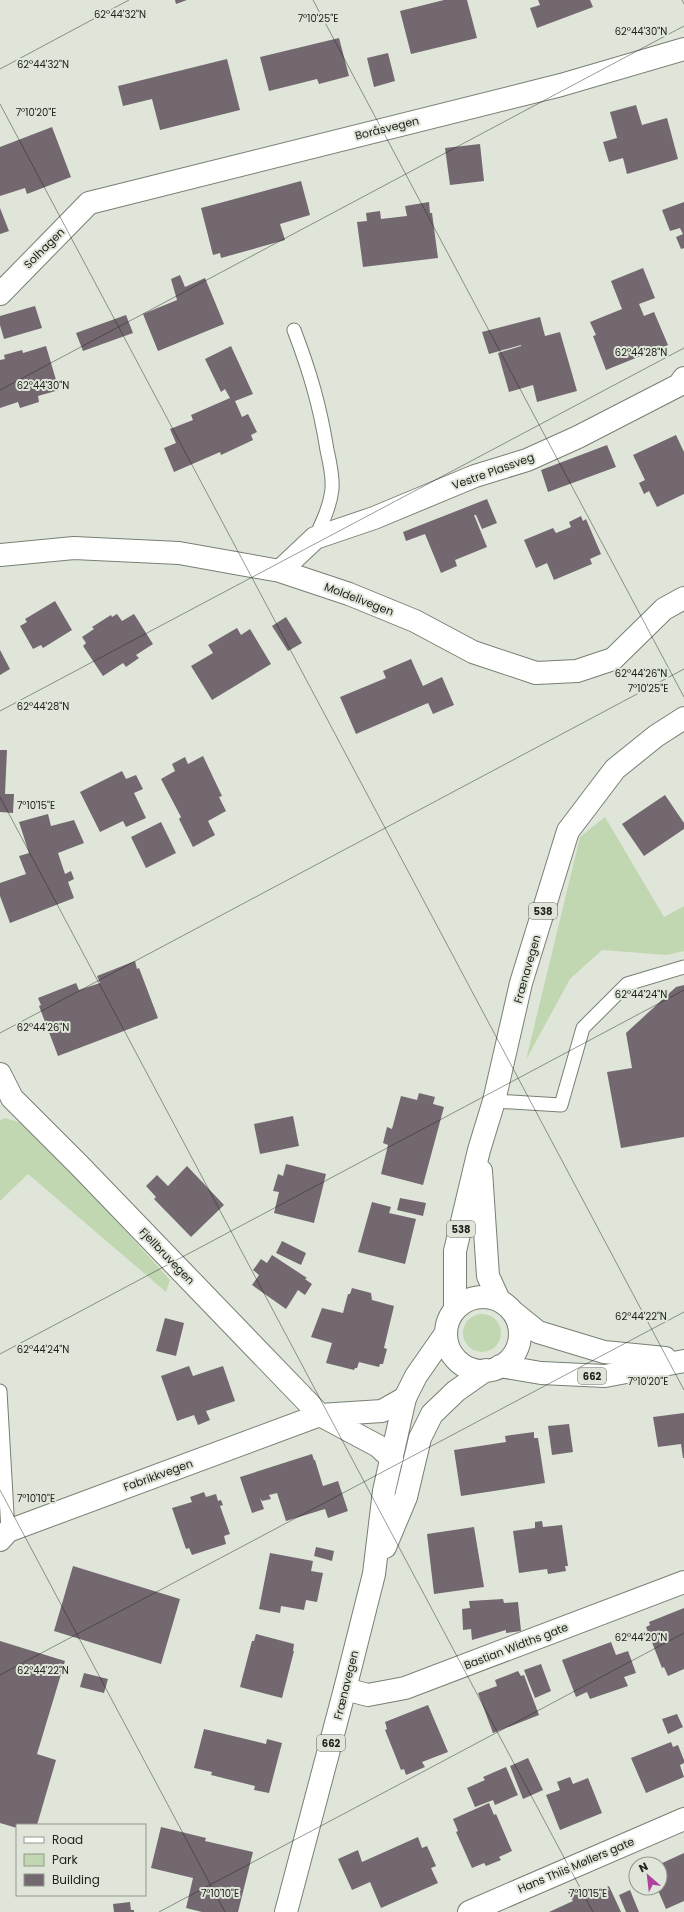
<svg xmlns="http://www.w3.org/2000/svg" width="684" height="1912" viewBox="0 0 684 1912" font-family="Poppins,sans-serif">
<rect width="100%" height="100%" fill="#dfe6d9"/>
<path fill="#c1d7b1" d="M605 817 664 917 684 906V951L667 955 602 950 570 979 526 1060 580 837Z
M4 1118 30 1125 170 1280 166 1292 28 1174 0 1201V1121Z
M463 1333a19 19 0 1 1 38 0a19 19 0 1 1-38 0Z"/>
<path fill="#736770" d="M175 0H187L176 4Z
M444 0H467L477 38 411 54 400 11Z
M538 0H590L593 7 537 28 530 8 540 5Z
M339 38 349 76 319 84 317 79 269 91 260 57Z
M388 53 395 81 374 87 367 58Z
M227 59 240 110 160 130 152 99 123 106 118 86Z
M636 105 642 125 667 118 678 159 627 174 623 158 609 162 603 142 617 138 610 112Z
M52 127 71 177 27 194 25 188 0 196V147Z
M480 144 484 181 450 185 445 148Z
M301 181 310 215 280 224 285 240 221 258 220 253 213 255 201 208Z
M429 202 430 213H432L438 258 363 267 357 222 367 221 366 213 380 211 381 219 407 216 405 206Z
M684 202V248L681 249 676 237 683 234 680 228 670 231 662 210Z
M0 208 9 231 0 234Z
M643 268 655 298 639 304 644 316 654 312 668 345 606 370 593 336 596 335 590 322 622 309 611 281Z
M180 275 185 287 205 278 224 324 158 351 143 314 177 300 171 279Z
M35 306 42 328 4 339 0 325V316Z
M126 315 133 333 83 351 76 333Z
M540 317 545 336 560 332 577 391 537 402 533 385 509 392 498 353 521 346V345L489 354 482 332Z
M46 346 59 390 38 396 39 402 20 408 18 402 0 408V360L5 359 4 355 22 350 23 353Z
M231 346 253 394 235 401 242 417 248 414 257 432 251 435 253 440 221 455 220 452 174 472 164 448 176 443 170 429 193 420 191 415 230 398 225 389 221 392 205 359Z
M676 435 684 452V494L657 507 649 491 644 494 639 483 645 480 633 455Z
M607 445 616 467 548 492 541 470Z
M487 499 497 523 482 529 476 515H474L487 547 455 560 457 566 441 573 425 534 406 541 403 532Z
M581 516 583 521 586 519 601 554 590 559 592 564 554 580 547 563 536 568 524 540 553 528 556 533 571 527 569 522Z
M55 601 72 630 43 648 41 645 33 649 20 626 27 622 25 619Z
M117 614 122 621 134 614 153 644 136 655 139 658 126 667 123 663 103 676 83 646 86 643 82 637 94 629 92 627 111 615 112 617Z
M286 617 302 643 288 651 272 626Z
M237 628 241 635 250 629 271 664 212 700 191 666 213 653 208 645Z
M0 650 10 669 0 675Z
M411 659 423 686 442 677 454 705 433 714 428 703 356 734 340 697 386 678 383 671Z
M0 750H7L5 794H14L13 813 0 812Z
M203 756 222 796 219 797 226 811 208 821 215 835 193 847 179 819 181 817 161 779 175 771 172 764 185 757 188 764Z
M122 771 126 779 136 775 143 789 134 793 146 818 126 827 123 821 100 832 80 792Z
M665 795 684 823V829L644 856 622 824Z
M48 814 51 826 74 820 84 843 58 853 65 874 71 871 74 879 68 882 74 898 10 923 0 896V883L26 874 19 856 29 853 19 822Z
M161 822 176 853 146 868 131 837Z
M135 961 137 969 139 968 158 1018 58 1056 39 1006 41 1005 38 998 76 983 79 990 100 983 97 976Z
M684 985V1137L621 1148 607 1072 632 1068 626 1033 676 987Z
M419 1093 435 1097 433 1104 444 1107 423 1185 381 1174 388 1145 383 1143 387 1127 392 1129 401 1096 417 1100Z
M293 1116 299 1146 260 1154 254 1124Z
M286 1164 326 1174 314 1223 274 1213 279 1192 273 1191 278 1174 283 1176Z
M187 1166 224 1205 191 1237 154 1199 156 1197 146 1186 157 1175 168 1186Z
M400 1198 426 1203 423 1216 397 1210Z
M372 1202 391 1207 389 1213 416 1219 405 1264 358 1252Z
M282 1241 306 1253 301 1265 276 1253Z
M272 1255 307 1278 305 1279 312 1284 305 1295 298 1290 286 1309 252 1285 259 1275 253 1270 261 1259 267 1263Z
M352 1288 371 1293 372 1300 394 1306 384 1348 387 1349 383 1364H380L379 1367 359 1362 357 1368H355L354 1370 326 1363 332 1343 311 1337 322 1308 343 1313 348 1294H350Z
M165 1318 184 1323 176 1356 156 1351Z
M189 1366 193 1376 223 1366 235 1401 206 1411 210 1420 198 1425 194 1415 177 1421 161 1376Z
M684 1413V1458H683L681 1444 658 1447 653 1417Z
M569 1424 573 1452 552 1455 548 1426Z
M534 1432V1438H538L545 1483 461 1496 454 1450 506 1442 505 1436Z
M312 1454 314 1460H315L323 1486 338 1481 348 1511 328 1518 325 1509 286 1521 277 1493 269 1495 271 1499 262 1501 260 1498 264 1509 252 1513 240 1477Z
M204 1492 206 1497 216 1494 218 1501 221 1500 223 1505 220 1506 230 1534 224 1536 226 1544 192 1555 189 1548 186 1549 172 1508 192 1502 190 1497Z
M542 1521 543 1527 562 1525 568 1566H565L566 1571 548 1574 547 1569 519 1573 513 1531 535 1528V1522Z
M474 1527 484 1587 434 1594 427 1534Z
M316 1547 334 1551 332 1561 314 1556Z
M270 1553 313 1561 311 1571 323 1573 317 1602 306 1600 304 1610 281 1606 280 1613 259 1609Z
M73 1566 180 1599 161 1664 54 1631Z
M503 1599 504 1603 518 1602 521 1631 506 1633V1630L472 1640 471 1629 463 1630 462 1609 470 1608 469 1601Z
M684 1608V1669L668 1676 664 1667 662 1668 646 1627 650 1625 649 1622Z
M256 1634 294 1644 293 1651H294L282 1698 240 1687 252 1641H254Z
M0 1641 65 1661 37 1754 56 1760 37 1825H17V1828L0 1823Z
M611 1642 616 1655 628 1651 636 1673 624 1677 628 1686 590 1699 587 1692 576 1697 562 1660Z
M541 1664 551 1691 535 1698 524 1670Z
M518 1671 521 1676 524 1675 539 1715 493 1733 478 1693 497 1686 495 1680Z
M84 1673 108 1679 104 1693 80 1687Z
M428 1705 448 1752 422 1762 425 1767 406 1775 404 1769 401 1770 385 1730 387 1729 385 1722Z
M677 1714 683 1727 668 1734 662 1719Z
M204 1729 266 1744 267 1739 282 1743 269 1793 254 1790 255 1786 211 1775 212 1772 194 1768Z
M671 1742 673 1747 678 1745 684 1760V1763L680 1765 684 1777 646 1793 631 1758Z
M528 1758 543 1790 523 1799 510 1766Z
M506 1767 518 1795 495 1805 493 1800 475 1807 467 1788 485 1780 483 1777Z
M570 1777 573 1784 588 1778 602 1813 560 1830 546 1795 560 1790 557 1782Z
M489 1803 494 1815 496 1814 512 1851 499 1857 501 1860 486 1866 484 1863 472 1868 456 1832 458 1831 453 1819Z
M161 1827 206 1838 205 1841 253 1852 238 1912H202L186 1908 193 1878 151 1868Z
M418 1837 422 1848 427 1846 436 1866 431 1868 438 1883 381 1908 370 1882 352 1890 338 1859 358 1850 362 1862Z
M684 1853V1901L666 1909 657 1888H660V1864Z
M609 1886 621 1912H549L573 1901 568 1892 579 1887 583 1897Z
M630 1890 639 1912H626L619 1895Z
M130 1902 131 1910H134V1912H114L113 1904Z"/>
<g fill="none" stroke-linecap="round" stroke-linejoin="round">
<g stroke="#787f73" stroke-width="15">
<path id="service" d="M294 330C310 372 320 406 327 450 330 463 333 477 332 489 330 507 322 523 315 538
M494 1101 561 1105 583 1028 627 984 684 967
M0 1391 8 1531"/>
</g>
<g stroke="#787f73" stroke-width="24">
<path id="minor" d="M0 294 89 203 561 85 684 49
M0 555 74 548 179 553 280 571 349 594 415 621 473 652 536 673 577 671 613 659 664 609 684 598
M280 571 315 538 374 518 475 476 527 460 578 437 679 385 684 378
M0 1074 12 1098 79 1165 320 1415 378 1446 392 1459
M0 1540 8 1531 320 1415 382 1411 405 1398
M345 1689 368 1695 405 1688 684 1582
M469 1912 684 1819"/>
</g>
<g stroke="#787f73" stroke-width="24">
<path id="primary" d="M481 1171 488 1276 499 1300
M446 1334a37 37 0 1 1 74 0a37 37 0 1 1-74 0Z
M455 1309V1251L479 1150 494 1101 521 983 568 831 615 769 656 736 684 718
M512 1311 538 1332 604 1352 665 1358
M500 1366 541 1373 605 1376 684 1361
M385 1547 406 1497 420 1438 432 1414 456 1391 486 1370
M286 1912 345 1689 374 1574 384 1491 405 1398 416 1376 446 1333"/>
</g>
<use href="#service" stroke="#fff" stroke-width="13"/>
<use href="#minor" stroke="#fff" stroke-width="22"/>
<use href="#primary" stroke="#fff" stroke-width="22"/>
</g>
<path fill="none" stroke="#20231e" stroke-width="1" stroke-opacity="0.45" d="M313 0 684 697M682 0 684 4M0 69 129 0M0 104 684 1390M0 390 684 26M0 711 684 348M0 797 593 1912M0 1033 684 669M0 1354 684 990M0 1490 225 1912M0 1675 684 1312M159 1912 684 1633"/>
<g text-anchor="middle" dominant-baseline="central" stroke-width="4" stroke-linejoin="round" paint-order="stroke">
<g fill="#dfe6d9" stroke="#595e56" stroke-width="1">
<rect x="529" y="903" width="28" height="16" rx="3"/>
<rect x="447" y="1221" width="28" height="16" rx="3"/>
<rect x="578" y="1368" width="28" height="16" rx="3"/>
<rect x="317" y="1735" width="28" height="16" rx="3"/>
</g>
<g font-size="10" font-weight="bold" fill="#20231e">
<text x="543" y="911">538</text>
<text x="461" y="1229">538</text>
<text x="592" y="1376">662</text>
<text x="331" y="1743">662</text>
</g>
<g font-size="11" fill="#20231e" stroke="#dfe6d9">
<text transform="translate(387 128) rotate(-14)">Boråsvegen</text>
<text transform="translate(44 248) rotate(-45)">Solhagen</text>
<text transform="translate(493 471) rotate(-20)">Vestre Plassveg</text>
<text transform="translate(359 599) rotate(21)">Moldelivegen</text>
<text transform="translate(527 969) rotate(-74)">Frænavegen</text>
<text transform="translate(167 1256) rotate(46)">Fjellbruvegen</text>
<text transform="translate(158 1475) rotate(-20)">Fabrikkvegen</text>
<text transform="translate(516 1646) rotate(-21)">Bastian Widths gate</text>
<text transform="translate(346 1685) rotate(-76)">Frænavegen</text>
<text transform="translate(576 1865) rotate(-23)">Hans Thiis Møllers gate</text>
</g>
</g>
<g font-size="10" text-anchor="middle" fill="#20231e" stroke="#dfe6d9" stroke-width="4" stroke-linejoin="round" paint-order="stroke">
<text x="120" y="18">62°44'32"N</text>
<text x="318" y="22">7°10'25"E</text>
<text x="641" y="35">62°44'30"N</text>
<text x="43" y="68">62°44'32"N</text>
<text x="36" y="116">7°10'20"E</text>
<text x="641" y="356">62°44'28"N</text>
<text x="43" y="389">62°44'30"N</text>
<text x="641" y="677">62°44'26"N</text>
<text x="648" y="692">7°10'25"E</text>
<text x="43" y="710">62°44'28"N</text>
<text x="36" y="809">7°10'15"E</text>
<text x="641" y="998">62°44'24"N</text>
<text x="43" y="1031">62°44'26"N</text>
<text x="641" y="1320">62°44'22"N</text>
<text x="43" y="1353">62°44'24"N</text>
<text x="648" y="1385">7°10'20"E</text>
<text x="36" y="1502">7°10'10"E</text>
<text x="641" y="1641">62°44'20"N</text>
<text x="43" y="1674">62°44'22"N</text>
<text x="220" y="1897">7°10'10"E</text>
<text x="588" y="1897">7°10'15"E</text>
</g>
<rect x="16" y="1824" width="130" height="72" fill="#dfe6d9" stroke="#93988e"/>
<rect x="24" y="1837" width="20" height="6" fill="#ffffff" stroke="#93988e"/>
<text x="52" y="1844" font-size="12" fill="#20231e">Road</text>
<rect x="24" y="1854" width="20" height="12" fill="#c1d7b1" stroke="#93988e"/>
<text x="52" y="1864" font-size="12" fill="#20231e">Park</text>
<rect x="24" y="1874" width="20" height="12" fill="#736770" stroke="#93988e"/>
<text x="52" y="1884" font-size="12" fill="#20231e">Building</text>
<g transform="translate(648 1876) rotate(332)"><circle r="19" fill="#dfe6d9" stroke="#93988e"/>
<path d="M0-3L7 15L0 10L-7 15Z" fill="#af419f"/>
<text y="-6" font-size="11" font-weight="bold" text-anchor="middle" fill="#20231e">N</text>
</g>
</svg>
